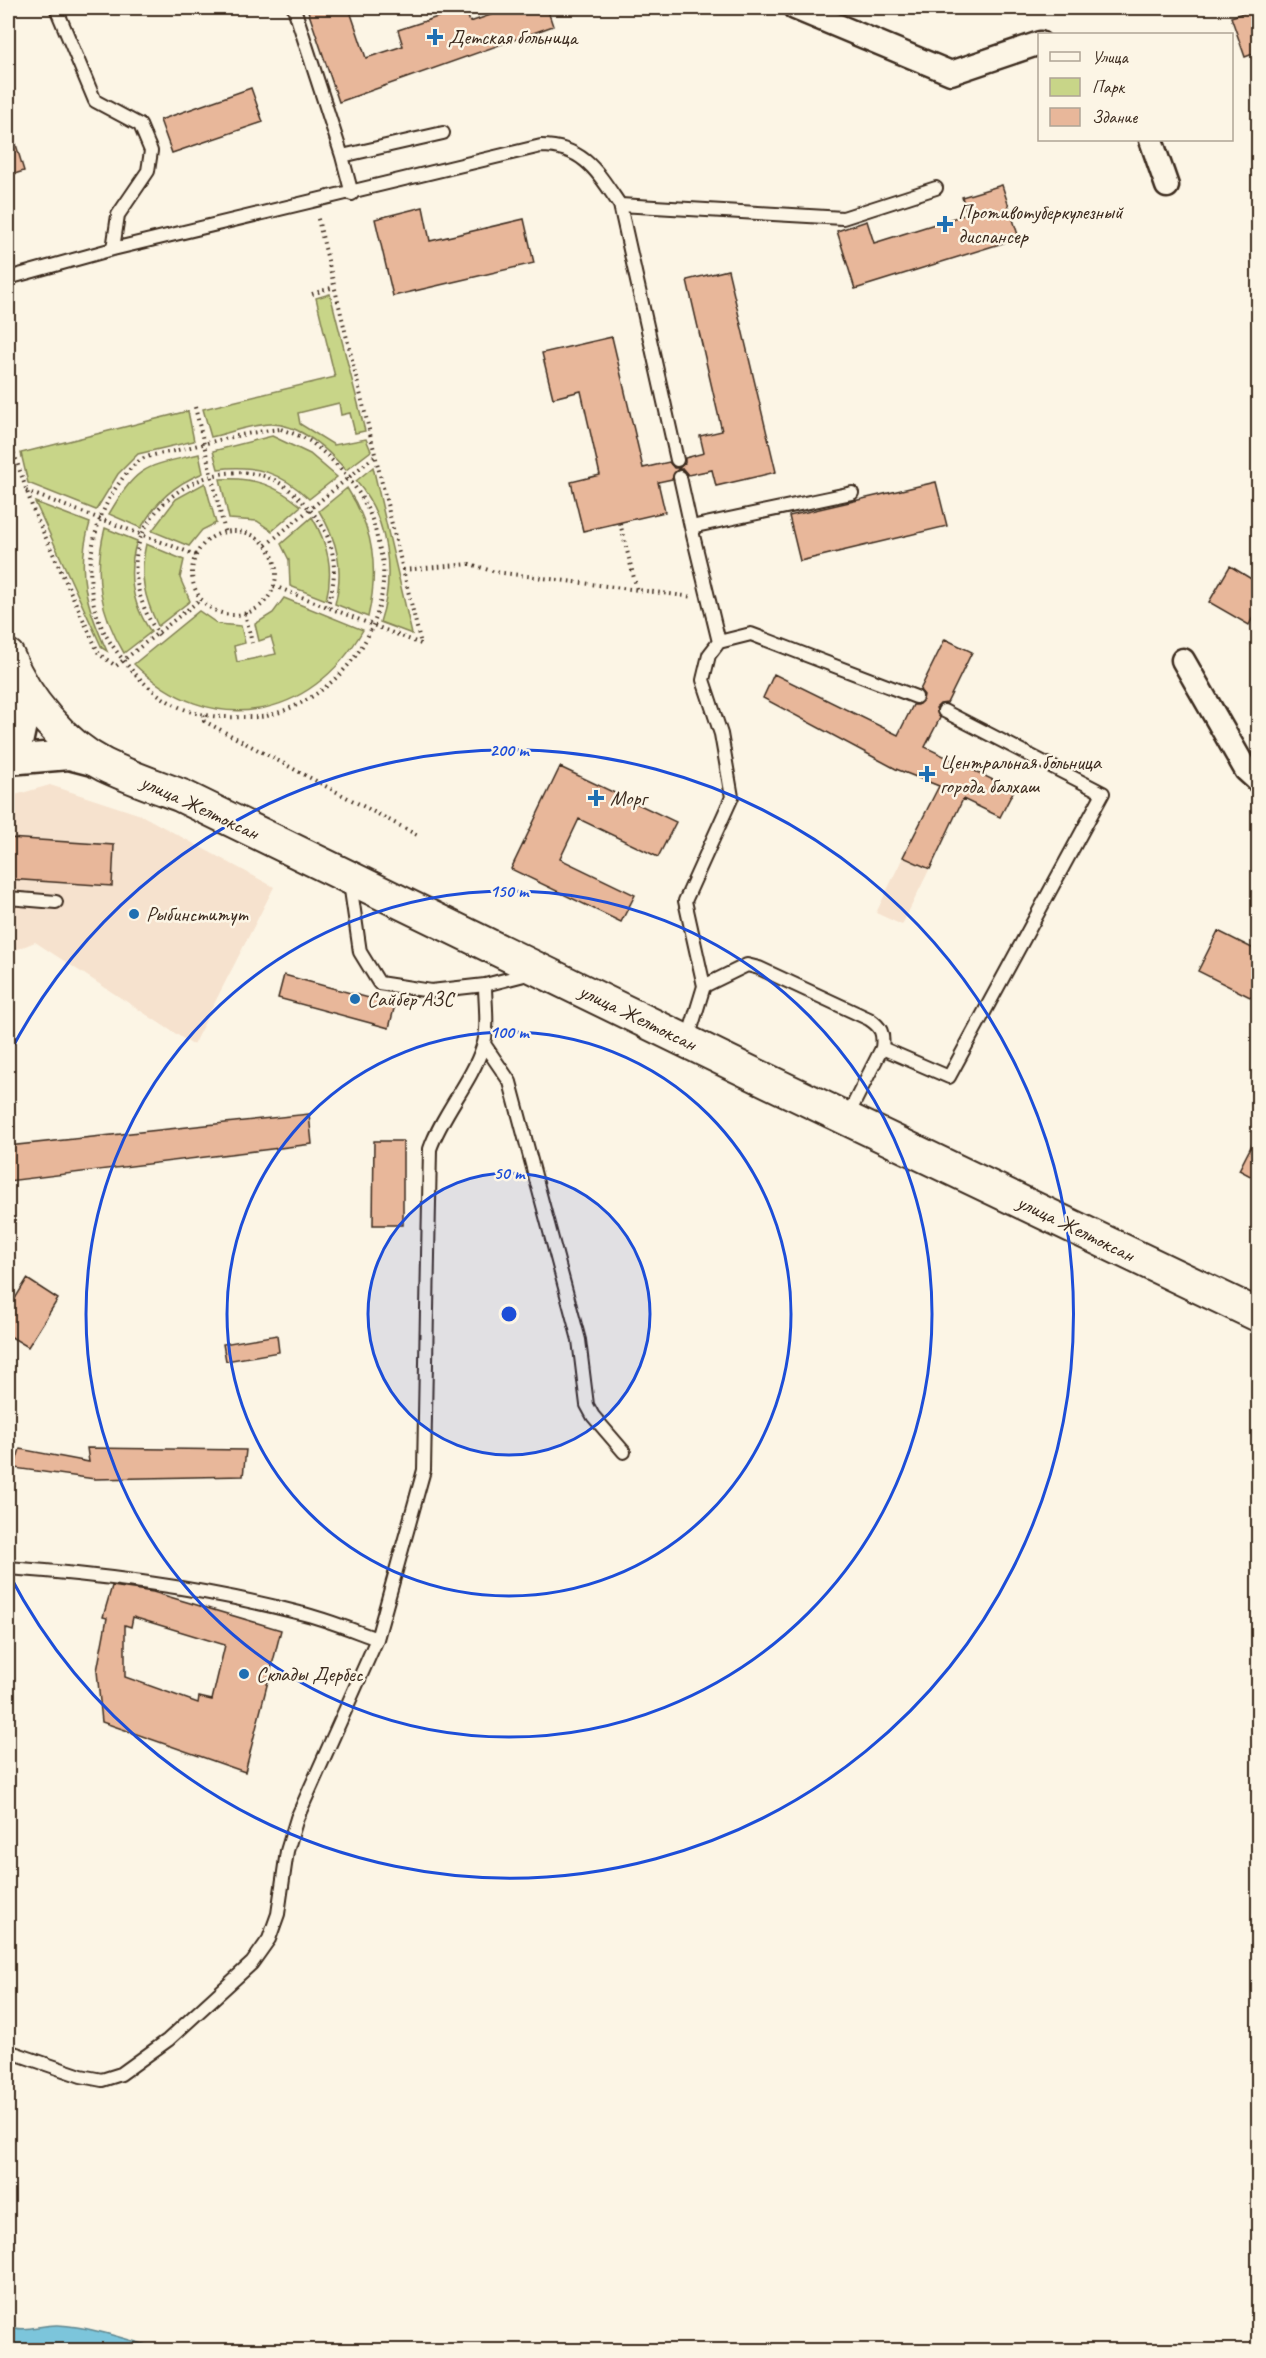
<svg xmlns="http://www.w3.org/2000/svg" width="1266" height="2358" viewBox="0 0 1266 2358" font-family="Caveat,sans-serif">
<rect width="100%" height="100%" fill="#fcf5e5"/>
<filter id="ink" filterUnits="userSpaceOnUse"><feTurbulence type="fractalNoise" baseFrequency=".0167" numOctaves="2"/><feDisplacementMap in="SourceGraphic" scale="12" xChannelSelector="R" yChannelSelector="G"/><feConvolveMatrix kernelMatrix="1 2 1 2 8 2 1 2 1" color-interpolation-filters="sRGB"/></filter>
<g filter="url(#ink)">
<path fill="#f6e2ce" d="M50 785 141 815 274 887 193 1045 35 942 8 953V797Z
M903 857 929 870 902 925 876 913Z"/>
<path fill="#c8d588" stroke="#828053" stroke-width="1.5" d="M330 294 365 431 355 433 350 413 341 415 339 403 298 413 300 424 334 445 366 439 371 451 346 470C328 450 301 424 271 424 252 424 229 433 211 437L203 409 335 377 316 298Z
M188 411 194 441 138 454 118 474 96 510 28 483 21 453Z
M272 436 310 454 337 477 309 499C282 473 256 464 218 469L213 451Z
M199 454 203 473C173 485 157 501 141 528L109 514C138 464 145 467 199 454Z
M373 467 412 634 380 622C396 575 388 518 356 481Z
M220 479C253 477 276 485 301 506L272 531 257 521 229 519Z
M205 483 216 523 202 530 189 546 152 531 176 499Z
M347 488C374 529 379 570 368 617L335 604C344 569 338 541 319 511Z
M35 502 90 523C75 570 87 608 107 651L102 648Z
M312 517C328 544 334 570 326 600L290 586 289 560 281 544Z
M105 528 137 541C126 574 132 604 151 632L124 653C100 613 93 574 105 528Z
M146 544 184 560 180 578 190 601 158 626C144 597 139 576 146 544Z
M284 598 363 630C311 721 210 739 134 664L199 611 218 624 241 626 245 643 234 646 237 662 276 654 271 637 259 641 255 624 273 613Z"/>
<path fill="#7bc5db" stroke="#61878f" stroke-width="1.5" d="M8 2325C23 2334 42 2324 58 2325 94 2327 130 2341 164 2350H8Z"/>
<path fill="#e8b79a" stroke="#3b2a1e" stroke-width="1.5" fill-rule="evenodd" d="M307 8H349L366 58 403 46 398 30 465 8 470 22 511 8H547L553 26 339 102Z
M1258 8V52L1245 57 1231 17Z
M251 88 263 122 172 153 160 120Z
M11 128 24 171 8 176V129Z
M1002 185 1019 238 855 289 837 231 867 221 874 243 967 214 962 197Z
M423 207 430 241 524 219 534 263 393 296 375 219Z
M728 270 776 472 716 486 712 470 688 475 683 469H678L672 479 658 482 665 512 583 531 571 482 600 475 581 391 553 398 542 353 612 337 643 468 669 462 674 468H679L685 463V458L704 453 700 436 722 431 687 280Z
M936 482 947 526 800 561 789 516Z
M1230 566 1258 583V608L1249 625 1209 602Z
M945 639 972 652 947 703 940 704 936 708 940 718 925 747 1014 790 1000 817 963 799 930 869 903 857 939 786 896 769 763 698 774 674 898 735 913 705H918L923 700 924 695 920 690Z
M560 767 676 822 658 857 579 819 560 859 635 895 621 922 511 869Z
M8 838 114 845 112 886 8 879Z
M1218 931 1258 951V1001L1198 971Z
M284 975 395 1005 389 1028 278 998Z
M309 1114 312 1144 8 1181V1146Z
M1258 1133V1180L1239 1170Z
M374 1141H403V1225H373Z
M27 1279 58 1299 28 1347 8 1335V1310Z
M277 1335 279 1352 226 1361 223 1344Z
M87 1448 246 1450 243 1476 95 1479 14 1468 20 1449 89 1462Z
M112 1586 153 1592 281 1630 245 1772 102 1722 97 1671 107 1618 103 1617ZM133 1617 225 1645 212 1700 199 1697 198 1703 125 1677V1625L131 1627Z"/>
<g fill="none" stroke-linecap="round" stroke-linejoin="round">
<g stroke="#3b2a1e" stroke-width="16">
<path id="service" d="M56 8 95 101 140 125 151 151 148 171 118 215 113 249
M294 8 342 156 352 194
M342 156 443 133
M620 205 677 460
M8 278 113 249 541 146C584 146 598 173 620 205L843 218 936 188
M680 477 691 527
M719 642 691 527 852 493
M350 883 360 952 379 983 431 991 485 985 532 973
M8 898 56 902
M704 986 747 965 759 968 869 1019C881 1027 884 1033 882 1048
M687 1042 704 986 685 901 732 797 721 734 703 680 709 655 719 642 751 634 916 697
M484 1044 510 1082 579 1340 587 1405 593 1416 624 1452
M847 1117 882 1048 949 1077 1103 793 944 711
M8 1568C106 1575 204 1588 300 1613 326 1619 352 1630 377 1639
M8 2051 81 2076 102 2080 121 2074 168 2040 252 1963 269 1939 278 1914 287 1851 297 1818 377 1639 424 1470 430 1149C443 1112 471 1083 483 1046 489 1029 485 1003 485 985"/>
</g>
<g stroke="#3b2a1e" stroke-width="27">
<path id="minor" d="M795 8 951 73 1040 43
M1151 140 1167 186
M1183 660 1246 770 1258 781"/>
</g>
<g stroke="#3b2a1e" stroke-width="33">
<path id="tertiary" d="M8 751 18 743 22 724 12 673
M8 760 69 755 100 763"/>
</g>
<g stroke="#3b2a1e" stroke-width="36">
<path id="secondary" d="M8 656C25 699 63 744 104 765 129 777 156 786 182 796L770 1082 1258 1315"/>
</g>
<path stroke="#3b2a1e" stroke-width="4" stroke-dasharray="1.5 4.5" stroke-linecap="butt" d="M312 294 334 287
M195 407 225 532
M281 429C291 433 302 436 311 442 342 466 370 499 377 538 379 547 382 556 383 565 388 634 335 698 270 715 262 718 251 717 243 717 221 718 195 716 175 705 148 691 127 667 110 642 79 595 87 530 117 486 124 476 132 465 142 459 152 454 167 453 178 450 212 442 246 432 281 429Z
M8 436 34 512 99 654 116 666 201 599
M26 491 196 555
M620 523 637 590
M192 573a42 42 0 1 1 84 0a42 42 0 1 1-84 0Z
M266 545 375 456
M403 570 470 564 495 572 693 597
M274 586 421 644 317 215
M245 613 252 643
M159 635C144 614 133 584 136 557 143 499 212 458 267 477 287 484 303 501 316 517 337 544 338 577 327 607
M206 715 204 721 419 836"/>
<use href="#service" stroke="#fcf5e5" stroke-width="12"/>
<use href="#minor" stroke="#fcf5e5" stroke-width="22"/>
<use href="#tertiary" stroke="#fcf5e5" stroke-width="28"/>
<use href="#secondary" stroke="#fcf5e5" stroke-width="32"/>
</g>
</g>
<circle cx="509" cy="1314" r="141" fill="#1d4ed8" fill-opacity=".12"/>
<g fill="none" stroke="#1d4ed8" stroke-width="3">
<circle cx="509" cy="1314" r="141"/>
<circle cx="509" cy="1314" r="282"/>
<circle cx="509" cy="1314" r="423"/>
<path d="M9 1054A564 564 0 1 1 9 1574"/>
</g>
<g fill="#1f6fb2" stroke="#fcf5e5" stroke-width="2">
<path d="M432 28h6v6h6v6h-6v6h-6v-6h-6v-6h6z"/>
<path d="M942 215h6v6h6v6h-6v6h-6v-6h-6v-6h6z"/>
<path d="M924 765h6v6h6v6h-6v6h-6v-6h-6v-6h6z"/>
<path d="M593 789h6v6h6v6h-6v6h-6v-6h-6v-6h6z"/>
<circle cx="134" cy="914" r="6"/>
<circle cx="355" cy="999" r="6"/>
<circle cx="244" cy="1674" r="6"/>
</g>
<g text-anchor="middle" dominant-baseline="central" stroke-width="5" stroke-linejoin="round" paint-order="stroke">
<g font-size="21" fill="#3b2a1e" stroke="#fcf5e5" text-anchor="start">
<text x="448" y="37">Детская больница</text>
<text x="958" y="212">Противотуберкулезный<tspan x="958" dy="24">диспансер</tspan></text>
<text x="940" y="762">Центральная больница<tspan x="940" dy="24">города балхаш</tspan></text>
<text x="610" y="798">Морг</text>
<text x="146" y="914">Рыбинститут</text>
<text x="367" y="999">Сайбер АЗС</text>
<text x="256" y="1674">Склады Дербес</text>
</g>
<g font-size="21" fill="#3b2a1e" stroke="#fcf5e5">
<text transform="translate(200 807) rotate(25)">улица Желтоксан</text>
<text transform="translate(638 1017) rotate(26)">улица Желтоксан</text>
<text transform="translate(1076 1228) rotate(26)">улица Желтоксан</text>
</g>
</g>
<circle cx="509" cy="1314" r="9" fill="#1d4ed8" stroke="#fcf5e5" stroke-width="3"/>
<g font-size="18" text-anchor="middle" font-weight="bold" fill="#1d4ed8" stroke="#fcf5e5" stroke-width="5" stroke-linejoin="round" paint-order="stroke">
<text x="509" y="756">200 m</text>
<text x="509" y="897">150 m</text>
<text x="509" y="1038">100 m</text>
<text x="509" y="1179">50 m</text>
</g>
<rect width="1266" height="2358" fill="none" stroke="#fcf5e5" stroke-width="30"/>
<rect x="15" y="15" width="1236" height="2328" fill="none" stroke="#3b2a1e" stroke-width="2" filter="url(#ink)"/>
<rect x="1038" y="33" width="195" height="108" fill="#fcf5e5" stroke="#afa495" stroke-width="1.5"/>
<rect x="1050" y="52" width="30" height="9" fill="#fcf5e5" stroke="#afa495" stroke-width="1.5"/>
<text x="1092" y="63" font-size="18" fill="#3b2a1e">Улица</text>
<rect x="1050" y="78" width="30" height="18" fill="#c8d588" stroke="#afa495" stroke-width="1.5"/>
<text x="1092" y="93" font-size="18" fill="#3b2a1e">Парк</text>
<rect x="1050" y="108" width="30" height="18" fill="#e8b79a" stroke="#afa495" stroke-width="1.5"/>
<text x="1092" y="123" font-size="18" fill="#3b2a1e">Здание</text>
</svg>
